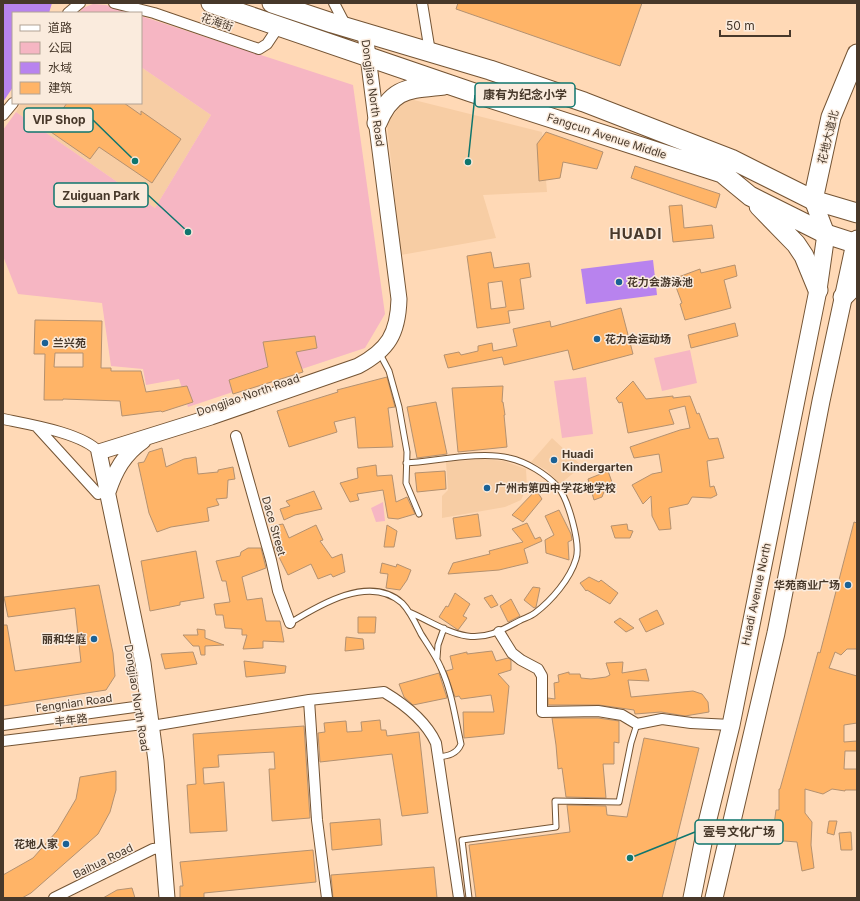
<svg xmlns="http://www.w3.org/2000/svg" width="860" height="901" viewBox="0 0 860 901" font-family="Inter,'Noto Sans SC',sans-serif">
<rect width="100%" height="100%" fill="#ffd9b6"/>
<path fill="#f7cda4" d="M141 67 211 115 155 208 16 112 21 103H141Z
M406 98 542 132 547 192 483 195 496 238 401 255 387 124Z
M552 438 582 466 560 484 546 470 531 462Z
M482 459 504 461 526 469 527 487 521 500 505 507 442 518V496L448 490 446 462Z"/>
<path fill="#f6b6c3" d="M93 4 106 5 131 13H79L83 8Z
M141 16 353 85 385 314 365 348 188 407 179 379 146 385 143 369 111 366 102 303 18 294 3 256V130L16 112 155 208 211 115 141 67Z
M690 350 697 383 662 391 654 358Z
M586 377 593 434 562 438 554 381Z
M383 502 385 521 376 522 371 508Z"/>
<path fill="#b883ee" d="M3 3H52L49 13H13V87L3 102Z
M653 260 657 295 586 304 581 269Z"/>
<path fill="#ffb467" stroke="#b49170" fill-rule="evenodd" d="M458 3H642L620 66 456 9Z
M67 103H124L141 115V111L181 139 152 183 99 147 90 159 48 130Z
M546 132 603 152 597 169 563 162 560 178 539 181 537 144Z
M635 166 720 194 716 208 631 178Z
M682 205 684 228 712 225 714 238 673 242 669 206Z
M491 252 494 268 529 263 531 277 520 279 524 309 508 311 510 323 477 328 467 256ZM502 281 506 307 491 309 488 283Z
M735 265 737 276 724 280 731 308 685 320 680 304 682 303 673 279 700 269 701 273Z
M621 308 633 354 573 370 568 350 504 365 502 357 448 368 444 355 459 352 461 355 478 351V346L492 343 493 351 517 346 513 329 550 321 551 327Z
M35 320 102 321 101 368H111V371H141L146 392 187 386 193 402 162 412 161 411 122 416 120 401 63 399V400H44L45 354H34ZM55 353H83V367H54Z
M735 323 738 336 691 348 688 335Z
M315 336 317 348 296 352 303 372 233 394 229 380 268 367 263 342Z
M387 377 395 407 388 408 393 447 358 448 355 417 334 422 337 432 289 447 277 411 338 392 337 390Z
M633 381 646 399 673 396V398L690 396 697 414 699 413 709 439 718 438 724 458 707 461 710 487 714 486 717 495 711 498 692 497 688 504 669 508 671 529 659 530 652 516 651 496 643 504 632 485 652 474 662 472 659 454 634 458 630 447 680 430 690 428 685 406 669 410 674 424 628 433 622 402 619 403 616 398Z
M503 386 502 402H503L505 415H504L507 447 458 452 452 388Z
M436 402 447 454 417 458 407 407Z
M162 448 166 467 184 459 196 457 198 474 218 472V470L233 467 235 479 228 480 227 498 216 499 219 505 207 508 209 521 171 527 157 532 149 513 138 463 144 462 149 452Z
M376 465 377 476 392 475 396 502 407 497 415 514 398 519 388 518 383 490 357 494 359 500 350 502 340 483 358 478 357 468Z
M445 471 446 489 417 492 415 473Z
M608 471 613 485 605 489 602 497 594 500 588 479Z
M536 490 542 499 523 522 512 515Z
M314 491 322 509 295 515 284 520 280 509 290 506 286 501Z
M559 510 571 534 572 540 568 542 569 560 546 553 545 540 554 535 545 516Z
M478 514 481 536 456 539 453 518Z
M854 522 857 523V649H847L841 655 835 652 829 668 857 676V723L844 725V742L857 741V751H845L844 769H857V790H845V791L832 789 823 794 805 789V813L812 822 811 845 814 868 802 871 797 842 772 840 776 810H779V789H780L818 652 820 653Z
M527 523 535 539 540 537 542 541 524 549 528 563 499 570 448 574 453 563 490 554 489 551 523 542 512 529Z
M283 524 289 538 316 525 323 540 320 541 332 558 342 554 345 572 333 577 331 574 318 579 311 564 288 575 274 547 279 544 272 526Z
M627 524 628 530 633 531 630 538H615L611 526Z
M387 525 397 531 394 547H384Z
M248 548H261L266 568 242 577 247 600 262 598 266 621H280L284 642 263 641V648L243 649 247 635H242V629L225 628 223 615H216L214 604 230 602 226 581H222L216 561 240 556 241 552Z
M196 551 204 598 180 602V605L150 611 141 561Z
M382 563 396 567 397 564 411 570 407 580 400 590 386 588 388 574 380 573Z
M589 577 599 582 601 580 618 593 610 604 587 590 586 591 580 583Z
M99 585 113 653 115 676 106 690 3 706V625H7L15 671 81 662 75 608 8 617 4 597Z
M533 587 540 588 536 607 534 608 524 600Z
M455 593 470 604 463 616 467 618 458 630 439 617 446 606 448 607Z
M492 595 498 605 491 608 484 598Z
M511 599 520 616 508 622 500 606Z
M657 610 664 624 646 632 639 619Z
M358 617H376L375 633H358Z
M620 618 634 628 626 632 614 622Z
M197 629 205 630V638L224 645 205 646V655H201L199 646H193L183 635H198Z
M346 637 363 639 364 649 345 651Z
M492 651 496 661 508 658 511 660V670L498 674 509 686 504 734 464 738 463 712H494L491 695 461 699 459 696 455 697 446 671 453 669 450 656 467 652V654Z
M193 652 197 664 165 669 161 654Z
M244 661 286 666 285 673 246 677Z
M623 662 622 673 646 669 649 681 628 680 631 697 693 691 702 694 708 702 709 712 685 716 661 712 635 714 634 710 599 705H548V698L555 699 554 683 559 682 558 675 569 672V674H580L581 678 591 679 606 677 610 675 606 663Z
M439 673 447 698 413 705 404 697 399 684Z
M552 718H598L619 721V743L614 742V764H603L606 798 566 797 562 768 558 769 556 745Z
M380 720 381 730H386L387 736 419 732 428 813 402 816 392 754 320 762 318 733 325 732 324 723 346 721 347 732 362 731 361 722Z
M304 726 310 818 272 821 269 769H275L274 752 218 755 219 767 203 768 204 784 224 782 227 831 190 833 187 785 196 784 193 734Z
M644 738 699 748 662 898H476L469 845 570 832 567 805 606 806 607 815 627 817Z
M116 771V790L110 812 98 834 31 893 22 898H3V875L33 858 57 831 76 799 80 777Z
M380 819 382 845 332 850 330 823Z
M829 821H837L834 835 827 833Z
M851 832 852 850H841L839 833Z
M313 850 316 882 204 893V898H180V886H183L180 862Z
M434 867 437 898H333L331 875Z
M132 888 135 898H103L117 890Z"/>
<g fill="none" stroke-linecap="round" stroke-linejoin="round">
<g stroke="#745434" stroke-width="7">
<path id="lane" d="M380 354 389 371 399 407 407 452 406 483 419 514
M406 463C437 461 481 451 509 458 527 462 546 474 558 487 568 499 581 544 576 559 570 579 552 600 535 613 530 617 524 618 519 621 502 630 487 639 467 636 447 633 428 620 409 612
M290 623C319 605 370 574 402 603 410 611 416 624 421 634 428 645 436 656 441 668 452 692 455 718 461 744 457 754 448 756 438 757
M437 658 438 645 444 628
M469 898 462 840 556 827 555 801 619 802 631 743 637 724"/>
</g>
<g stroke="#745434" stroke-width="12">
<path id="street" d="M114 3 154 13 259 49 267 44 279 26
M334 3 347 28
M422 3 430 52
M68 13 80 3
M3 115 13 103
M3 419C27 424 83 433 99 452
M37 427 98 494
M236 436 271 560 278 591 290 623
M499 632 512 653 521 660 538 669 542 676V712L598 711 622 715 637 724 662 719 691 723 731 725
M309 700 317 820 327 898
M3 725 149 705
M3 741 143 724 152 726 309 700 384 692C404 704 426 721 436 743L459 898
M54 898 153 849 163 848"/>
</g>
<g stroke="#745434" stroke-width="17">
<path id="secondary" d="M108 492C115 471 124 454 143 441
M167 898 156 761 143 663 99 452 211 417 358 366C388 350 398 334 399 299L365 33"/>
</g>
<g stroke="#745434" stroke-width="19">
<path id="primary" d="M692 898 707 823 731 725 818 290 826 234 813 200
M714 898 776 633 821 401 855 243 857 239"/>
</g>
<g stroke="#745434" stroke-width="21">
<path id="highway" d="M211 3 471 92 722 173 750 196 826 234 857 244
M272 3 332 23 490 70 584 102 731 159 813 200 857 213
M377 123C392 87 408 89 444 85
M813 200 831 117 857 54
M759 206 796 244 804 256 818 290
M843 297 857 283"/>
</g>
<use href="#lane" stroke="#fff" stroke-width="5"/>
<use href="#street" stroke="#fff" stroke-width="10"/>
<use href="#secondary" stroke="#fff" stroke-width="15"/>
<use href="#primary" stroke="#fff" stroke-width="17"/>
<use href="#highway" stroke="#fff" stroke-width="19"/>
</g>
<g fill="#1a6195" stroke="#faebdd" stroke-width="1.5">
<circle cx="619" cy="282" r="4"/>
<circle cx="597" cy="339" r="4"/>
<circle cx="45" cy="343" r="4"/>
<circle cx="554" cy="460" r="4"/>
<circle cx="487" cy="488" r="4"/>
<circle cx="848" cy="585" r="4"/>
<circle cx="94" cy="639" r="4"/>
<circle cx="66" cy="844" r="4"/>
</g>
<g text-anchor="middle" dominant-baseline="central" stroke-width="3" stroke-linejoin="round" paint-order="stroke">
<g font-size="11" fill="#47382a" stroke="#faebdd">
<text transform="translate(217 22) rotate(19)">花海街</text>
<text transform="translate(373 93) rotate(82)">Dongjiao North Road</text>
<text transform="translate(607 136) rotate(18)">Fangcun Avenue Middle</text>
<text transform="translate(828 137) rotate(-76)">花地大道北</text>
<text transform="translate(248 395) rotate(-19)">Dongjiao North Road</text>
<text transform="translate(274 526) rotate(74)">Dace Street</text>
<text transform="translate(756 594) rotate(-78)">Huadi Avenue North</text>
<text transform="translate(137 698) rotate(81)">Dongjiao North Road</text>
<text transform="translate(74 703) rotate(-8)">Fengnian Road</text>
<text transform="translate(71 720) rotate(-7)">丰年路</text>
<text transform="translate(103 861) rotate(-26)">Baihua Road</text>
</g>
<g font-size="11" font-weight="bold" fill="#47382a" stroke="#faebdd" text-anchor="start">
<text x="627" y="282">花力会游泳池</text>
<text x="605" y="339">花力会运动场</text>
<text x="53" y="343">兰兴苑</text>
<text x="562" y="454">Huadi<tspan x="562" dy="13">Kindergarten</tspan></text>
<text x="495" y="488">广州市第四中学花地学校</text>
<text x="840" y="585" text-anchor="end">华苑商业广场</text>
<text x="86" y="639" text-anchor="end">丽和华庭</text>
<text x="58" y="844" text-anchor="end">花地人家</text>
</g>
<g font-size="15" font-weight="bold" letter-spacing="1" fill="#47382a" stroke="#faebdd">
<text x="636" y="233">HUADI</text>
</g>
</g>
<path fill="none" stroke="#0f766e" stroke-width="1.5" d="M468 162L475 95M135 161L93 120M188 232L148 195M630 858L695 832"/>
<g fill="#0f766e" stroke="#faebdd" stroke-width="1.5">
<circle cx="468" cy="162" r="4"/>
<circle cx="135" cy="161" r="4"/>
<circle cx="188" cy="232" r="4"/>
<circle cx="630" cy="858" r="4"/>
</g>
<g fill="#faebdd" stroke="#0f766e" stroke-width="1.5">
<rect x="475" y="83" width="100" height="24" rx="4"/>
<rect x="24" y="108" width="69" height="24" rx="4"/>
<rect x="54" y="183" width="94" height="24" rx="4"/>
<rect x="695" y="820" width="88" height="24" rx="4"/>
</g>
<g font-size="12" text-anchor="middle" font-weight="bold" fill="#47382a">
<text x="525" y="99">康有为纪念小学</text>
<text x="59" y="124">VIP Shop</text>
<text x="101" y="200">Zuiguan Park</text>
<text x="739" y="836">壹号文化广场</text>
</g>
<rect width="860" height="901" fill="none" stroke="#47382a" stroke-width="8"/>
<rect x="12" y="12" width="130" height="92" fill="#faebdd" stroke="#b2a395"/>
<rect x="20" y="25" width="20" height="6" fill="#ffffff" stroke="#b2a395"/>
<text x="48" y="32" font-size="12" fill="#47382a">道路</text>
<rect x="20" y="42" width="20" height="12" fill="#f6b6c3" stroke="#b2a395"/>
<text x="48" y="52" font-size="12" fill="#47382a">公园</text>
<rect x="20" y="62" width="20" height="12" fill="#b883ee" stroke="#b2a395"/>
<text x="48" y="72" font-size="12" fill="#47382a">水域</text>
<rect x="20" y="82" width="20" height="12" fill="#ffb467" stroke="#b2a395"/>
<text x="48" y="92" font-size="12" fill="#47382a">建筑</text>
<path d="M720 30v6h70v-6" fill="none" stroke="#47382a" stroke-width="2"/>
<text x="726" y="30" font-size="12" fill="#47382a" stroke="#faebdd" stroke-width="3" paint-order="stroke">50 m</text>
</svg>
